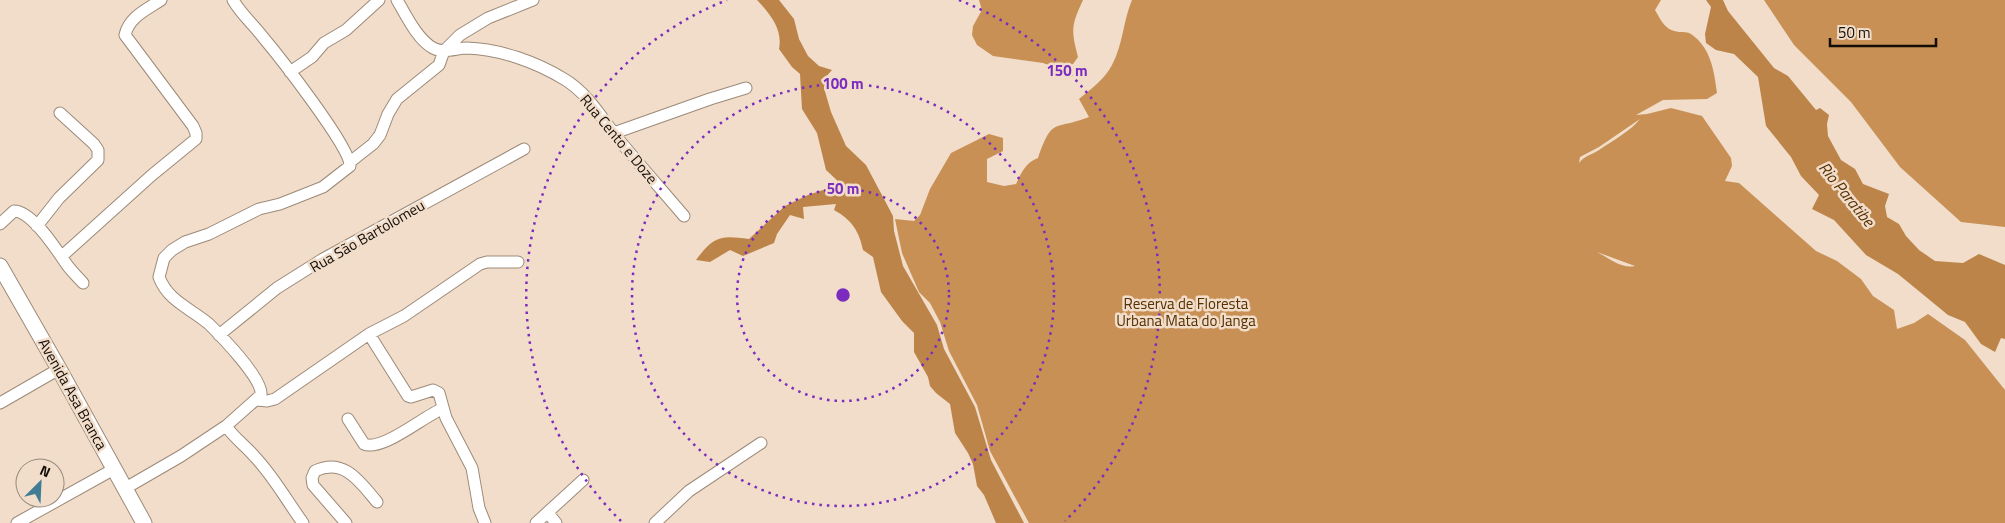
<svg xmlns="http://www.w3.org/2000/svg" width="2005" height="523" viewBox="0 0 2005 523" font-family="'Titillium Web',sans-serif">
<rect width="100%" height="100%" fill="#f1ddca"/>
<path fill="#c89055" fill-rule="evenodd" d="M979 0H1083C1071 26 1071 30 1078 57L1073 64 1057 68 1043 63 993 56 977 45 972 35 973 26 982 10Z
M1132 0H1661L1655 10C1662 22 1665 30 1679 32 1683 32 1688 32 1691 34 1711 48 1714 70 1717 93L1707 99 1663 100 1636 115 1647 114 1671 108 1702 116 1731 158 1732 166 1725 181 1739 183 1816 251 1837 261 1861 279 1873 296 1894 310 1897 329 1914 323 1928 314 1965 340 2005 390V523H1029L990 451 977 405 949 351 940 322 930 303 919 292 902 253 895 219 914 221 920 215 930 189 951 153 989 134 1003 138V151L987 159V182L1004 186 1016 184C1022 172 1025 163 1038 158 1053 116 1053 131 1089 117L1079 99C1091 89 1105 79 1112 65 1123 45 1123 21 1132 0ZM1640 119C1632 130 1612 141 1599 150 1591 155 1584 156 1579 163L1580 157 1599 147ZM1597 252 1635 266C1621 269 1609 258 1597 252Z
M1764 0H2005V227L1961 222 1900 167 1851 102 1794 45Z"/>
<path fill="#bc8449" d="M757 0H779L794 19 799 39 808 56 819 66 832 70 824 79V88L831 112 846 146 866 165 893 216 894 231 903 266 937 325 944 349 975 407 991 460 1024 523H996L984 495 977 486 973 464 968 453 955 433 950 404 936 393 930 386 928 377 914 352V333L902 321 881 292 873 257 863 250C859 231 852 220 834 210L836 204 803 207 804 219 790 215 777 234 774 243 743 256 730 250 710 262 696 260C714 236 720 235 749 239L785 206 808 195 841 184 826 170 817 133 802 109 800 74 792 67 779 49C783 29 770 14 757 0Z
M1706 0H1723L1728 11 1774 68 1788 76 1816 110 1820 108 1829 115 1827 124 1828 136 1841 160 1855 169 1863 184 1889 194 1885 206 1887 217 1899 224 1906 236 1919 250 1935 261 1963 263 1979 254 2005 265V339L2001 338 1995 352 1981 344 1965 322 1948 315 1898 274 1866 255 1834 220 1812 209 1819 195 1801 176 1791 157 1766 126 1758 77 1734 54 1716 50 1706 43 1705 34 1711 7Z"/>
<g fill="none" stroke-linecap="round" stroke-linejoin="round">
<g stroke="#9c8a78" stroke-width="13">
<path id="minor" d="M397 0C406 15 417 39 433 48 444 54 456 48 467 48 500 49 536 62 564 79 586 92 600 115 615 135 637 162 661 189 684 216
M290 72 312 57 324 43 346 30 379 0
M614 133 710 99 746 88
M350 162 373 144 380 135 388 114 397 99 439 65 444 51 460 35 488 18 533 0
M0 224 14 211C32 211 56 249 65 262 70 270 77 276 83 283
M37 226 59 198 98 160V150L94 144 60 113
M62 256 152 175 196 139V133L193 126 125 35C129 17 146 10 161 0
M369 334 408 396 411 397 433 390 439 393 446 418 472 468 479 508 485 523
M219 335 277 288 323 259 524 149
M257 400 267 401 275 399 369 334 404 316 480 264 487 262H518
M0 403 59 369
M348 419 364 444C382 452 424 416 442 409
M226 426C234 438 246 446 255 457 274 477 287 501 303 523
M124 489 181 456 226 426 261 395C263 379 221 336 209 324 190 308 168 301 159 277L164 258 172 250 185 242 209 234 259 209 280 204 323 187 350 166C351 148 278 55 262 36 252 23 241 14 233 0
M548 513 556 523
M17 523 114 469
M346 523 313 485 312 478 315 471C344 457 360 482 377 502
M536 523 583 480
M655 523 689 491 761 443"/>
</g>
<g stroke="#9c8a78" stroke-width="17">
<path id="tertiary" d="M0 266 59 369 144 523"/>
</g>
<use href="#minor" stroke="#fff" stroke-width="11"/>
<use href="#tertiary" stroke="#fff" stroke-width="15"/>
</g>
<g fill="none" stroke="#7b2cbf" stroke-width="2.5" stroke-dasharray="2.5 5">
<circle cx="843" cy="295" r="106"/>
<circle cx="843" cy="295" r="211"/>
<path d="M621 521A317 317 0 0 1 727 0M959 0A317 317 0 0 1 1065 521"/>
</g>
<g text-anchor="middle" dominant-baseline="central" stroke-width="5" stroke-linejoin="round" paint-order="stroke">
<g font-size="15" fill="#130d07" stroke="#f1ddca">
<text transform="translate(619 139) rotate(50)">Rua Cento e Doze</text>
<text transform="translate(367 236) rotate(-30)">Rua São Bartolomeu</text>
<text transform="translate(73 394) rotate(61)">Avenida Asa Branca</text>
</g>
<g font-size="15" fill="#542f00" stroke="#f1ddca">
<text x="1186" y="303">Reserva de Floresta<tspan x="1186" dy="17">Urbana Mata do Janga</tspan></text>
</g>
<g font-size="16" font-style="italic" fill="#563000" stroke="#f1ddca">
<text transform="translate(1847 194) rotate(51)">Rio Paratibe</text>
</g>
</g>
<circle cx="843" cy="295" r="8" fill="#7b2cbf" stroke="#f1ddca" stroke-width="2.5"/>
<g font-size="15" text-anchor="middle" font-weight="bold" fill="#7b2cbf" stroke="#f1ddca" stroke-width="5" stroke-linejoin="round" paint-order="stroke">
<text x="1067" y="76">150 m</text>
<text x="843" y="89">100 m</text>
<text x="843" y="194">50 m</text>
</g>
<g transform="translate(40 483) rotate(24)"><circle r="24" fill="#f1ddca" stroke="#988a7c"/>
<path d="M0-4L9 19L0 12L-9 19Z" fill="#407c94"/>
<text y="-8" font-size="14" font-weight="bold" text-anchor="middle" fill="#130d07">N</text>
</g>
<path d="M1830 38v8h106v-8" fill="none" stroke="#130d07" stroke-width="2.5"/>
<text x="1838" y="38" font-size="15" fill="#130d07" stroke="#f1ddca" stroke-width="4" paint-order="stroke">50 m</text>
</svg>
